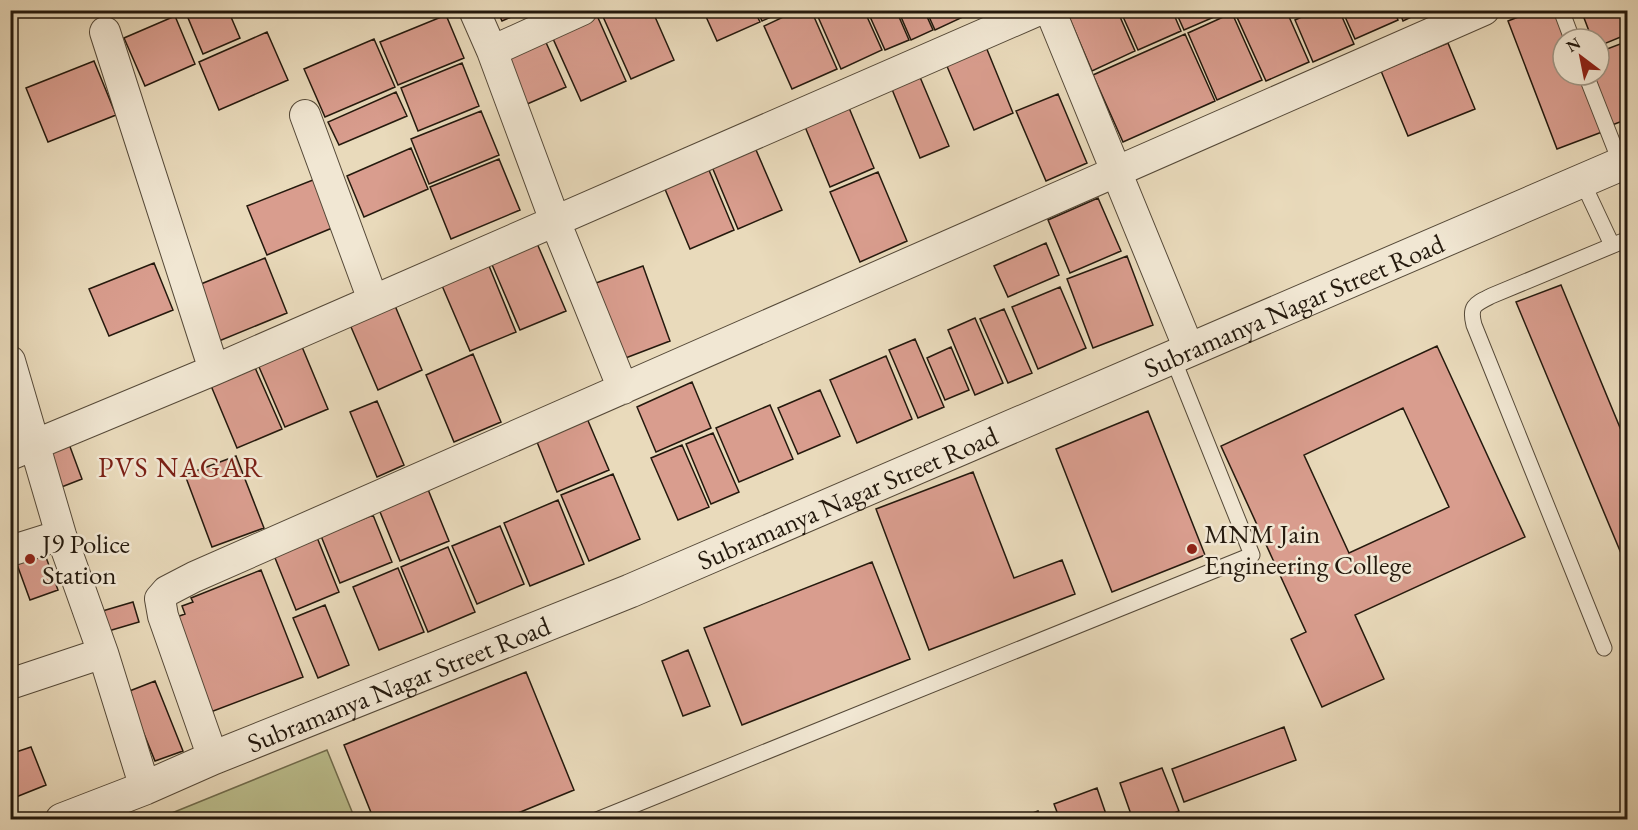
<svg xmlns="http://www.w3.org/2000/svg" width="1638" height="830" viewBox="0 0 1638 830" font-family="'EB Garamond',serif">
<rect width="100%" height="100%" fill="#e9dabb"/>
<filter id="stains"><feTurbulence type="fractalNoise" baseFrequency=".00333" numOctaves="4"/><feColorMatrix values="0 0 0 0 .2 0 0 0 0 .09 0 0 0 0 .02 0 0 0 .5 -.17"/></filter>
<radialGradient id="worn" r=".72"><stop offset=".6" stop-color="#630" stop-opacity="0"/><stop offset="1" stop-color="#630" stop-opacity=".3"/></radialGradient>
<path fill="#bbbe8d" stroke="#706c4d" stroke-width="1.5" d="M327 750 355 819H157Z"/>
<path fill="#d99d8e" stroke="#24190d" stroke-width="1.5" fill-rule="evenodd" d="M191 10H228L240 38 203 54 186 13Z
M497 10H527L502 21Z
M600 10H652L674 60 631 79Z
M703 10H754L760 22 717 41Z
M757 10H787L762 21Z
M798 10H811L837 69 792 89 764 26Z
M815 10H864L882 50 841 69Z
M867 10H896L909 40 885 50Z
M898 10H924L933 30 911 40Z
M926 10H960L963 17 935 30Z
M1066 10H1117L1135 51 1092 71Z
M1120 10H1172L1181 31 1138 50Z
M1175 10H1228V11L1184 30Z
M1246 10H1286L1309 62 1266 81 1236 15Z
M1317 10H1339L1354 44 1313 62 1295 20Z
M1342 10H1394L1398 20 1355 39Z
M1399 10H1426L1403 21Z
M1536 10H1556L1567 39H1563V75H1581L1602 132 1557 149 1508 21Z
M1581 10H1628V34L1599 46V39H1592Z
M595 11 626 81 581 101 550 32Z
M1232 13 1262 80 1217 100 1188 33Z
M446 15 464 58 398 85 380 42Z
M175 16 195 64 145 86 124 38Z
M267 32 288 80 219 110 199 62Z
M1185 34 1215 101 1123 142 1093 75Z
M544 38 566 87 525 105 503 56Z
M374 39 395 87 325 117 304 69Z
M1628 41V119L1612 125 1592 75H1599V52Z
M1448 43 1475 109 1408 136 1381 71Z
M986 47 1013 113 974 130 946 64Z
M94 61 116 115 48 142 26 88Z
M462 63 479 106 418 131 401 88Z
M917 70 949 146 920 158 889 82Z
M396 92 407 116 339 145 328 122Z
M1058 94 1087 163 1046 181 1016 111Z
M847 103 874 168 830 187 803 122Z
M481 111 499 155 429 184 411 139Z
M753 143 782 210 738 229 710 162Z
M411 148 428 189 364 217 347 176Z
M499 159 520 210 451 239 430 187Z
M706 163 734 230 690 249 662 182Z
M878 172 907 241 860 262 830 192Z
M318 178 337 226 267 255 247 206Z
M1098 198 1121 251 1070 273 1048 220Z
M536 241 566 311 520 330 490 260Z
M1046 243 1059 275 1008 297 994 266Z
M1127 256 1153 325 1093 348 1067 279Z
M265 258 287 313 219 341 196 286Z
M487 261 516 332 470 351 440 281Z
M154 263 173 310 109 336 89 289Z
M643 266 670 341 623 359 596 283Z
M1561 285 1628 447V570L1516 302Z
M1060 287 1086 348 1038 369 1012 307Z
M393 301 422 370 378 390 348 320Z
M1004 309 1032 373 1008 383 980 319Z
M975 318 1003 383 975 395 948 330Z
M915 339 944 407 918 418 889 350Z
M300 342 328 409 285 427 256 360Z
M1437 346 1525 537 1355 615 1384 679 1322 707 1291 639 1306 632 1221 446ZM1403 408 1449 507 1349 553 1304 455Z
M951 347 969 390 945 400 927 358Z
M473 354 501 422 454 442 426 375Z
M886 356 912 419 857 443 830 380Z
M253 363 282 429 237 448 209 381Z
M692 382 711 428 656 452 637 407Z
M820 390 840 436 798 454 778 408Z
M377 401 404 465 377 477 350 412Z
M770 405 793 459 739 482 716 428Z
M1148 411 1205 555 1112 592 1056 449Z
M586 416 609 470 557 492 535 437Z
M713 433 739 492 711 504 686 444Z
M69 444 82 479 59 488 46 452Z
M682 445 709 507 678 520 651 458Z
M236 456 264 528 212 547 185 475Z
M973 472 1014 578 1062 560 1075 594 929 650 876 509Z
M613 474 640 539 589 561 561 495Z
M427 487 449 541 400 561 378 507Z
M558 500 584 564 530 586 504 523Z
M373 515 392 562 340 583 321 536Z
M500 526 524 584 477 604 452 546Z
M316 535 339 592 296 610 273 553Z
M448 547 475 612 428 632 401 567Z
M43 549 58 590 30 600 15 559Z
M872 562 910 659 742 725 704 628Z
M398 568 424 632 379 650 353 587Z
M261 570 303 677 208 713 171 619 185 614 182 606 193 602 191 598Z
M133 602 139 622 105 632 99 612Z
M325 605 349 665 318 678 293 618Z
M688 650 710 706 683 716 662 661Z
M526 672 574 790 501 820H374L344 745Z
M155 681 183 751 155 761 127 692Z
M1284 727 1296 760 1184 802 1172 769Z
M31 747 46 785 16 797 10 784V754Z
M1162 768 1179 811 1157 820H1133L1120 783Z
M1097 788 1108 820H1060L1054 804Z
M1038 811 1041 820H1014Z"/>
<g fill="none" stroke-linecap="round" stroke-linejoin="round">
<g stroke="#554938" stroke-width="17">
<path id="service" d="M1563 15 1572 39
M1586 75 1621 164
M1582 181 1612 245
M1604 648 1474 325C1469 306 1475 304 1491 296L1628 239
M597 820 1252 555 1172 356"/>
</g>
<g stroke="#554938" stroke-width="32">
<path id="minor" d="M474 10 492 51 555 221 623 389
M1050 10 1189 349
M105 32 214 370
M492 51 582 10
M305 115 373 300
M10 361 61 535 103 653 145 788
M10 455 214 370 1039 10
M10 551 61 535
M10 684 103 653
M213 758 163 616 160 599 167 591 194 577 1484 10"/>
</g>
<g stroke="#554938" stroke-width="35">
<g id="tertiary">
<path id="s1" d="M62 820 145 788 213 758 630 591 1628 161"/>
</g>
</g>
<use href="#service" stroke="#f1e7d3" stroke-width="15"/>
<use href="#minor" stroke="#f1e7d3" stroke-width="30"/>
<use href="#tertiary" stroke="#f1e7d3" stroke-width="33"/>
</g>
<g fill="#8f2418" stroke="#f1e7d3" stroke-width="2">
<circle cx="1192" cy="549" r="6"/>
<circle cx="30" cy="559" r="6"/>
</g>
<g text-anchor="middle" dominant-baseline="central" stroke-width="5" stroke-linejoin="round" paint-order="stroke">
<g font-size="27" fill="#24190d" stroke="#f1e7d3">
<text stroke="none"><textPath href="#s1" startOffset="1335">Subramanya Nagar Street Road</textPath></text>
<text stroke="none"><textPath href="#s1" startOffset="849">Subramanya Nagar Street Road</textPath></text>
<text stroke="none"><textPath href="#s1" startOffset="363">Subramanya Nagar Street Road</textPath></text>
</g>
<g font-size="27" fill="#24190d" stroke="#f1e7d3" text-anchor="start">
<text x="1204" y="533">MNM Jain<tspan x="1204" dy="31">Engineering College</tspan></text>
<text x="42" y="543">J9 Police<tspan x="42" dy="31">Station</tspan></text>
</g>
<g font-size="28" letter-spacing="1.5" fill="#7a1f14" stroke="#f1e7d3">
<text x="181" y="467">PVS NAGAR</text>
</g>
</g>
<rect width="1638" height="830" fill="none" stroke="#e9dabb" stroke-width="36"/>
<rect x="12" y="12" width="1614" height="806" fill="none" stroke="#24190d" stroke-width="3"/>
<rect x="18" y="18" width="1602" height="794" fill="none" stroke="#24190d" stroke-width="1.5"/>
<g transform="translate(1581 57) rotate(328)"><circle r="28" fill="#f1e7d3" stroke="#9f9584" stroke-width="1.5"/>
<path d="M0-4.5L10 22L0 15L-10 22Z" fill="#8f2418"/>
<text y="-9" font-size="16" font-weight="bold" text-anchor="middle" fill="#24190d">N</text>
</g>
<rect width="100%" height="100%" filter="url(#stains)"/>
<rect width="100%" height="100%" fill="url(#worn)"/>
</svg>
